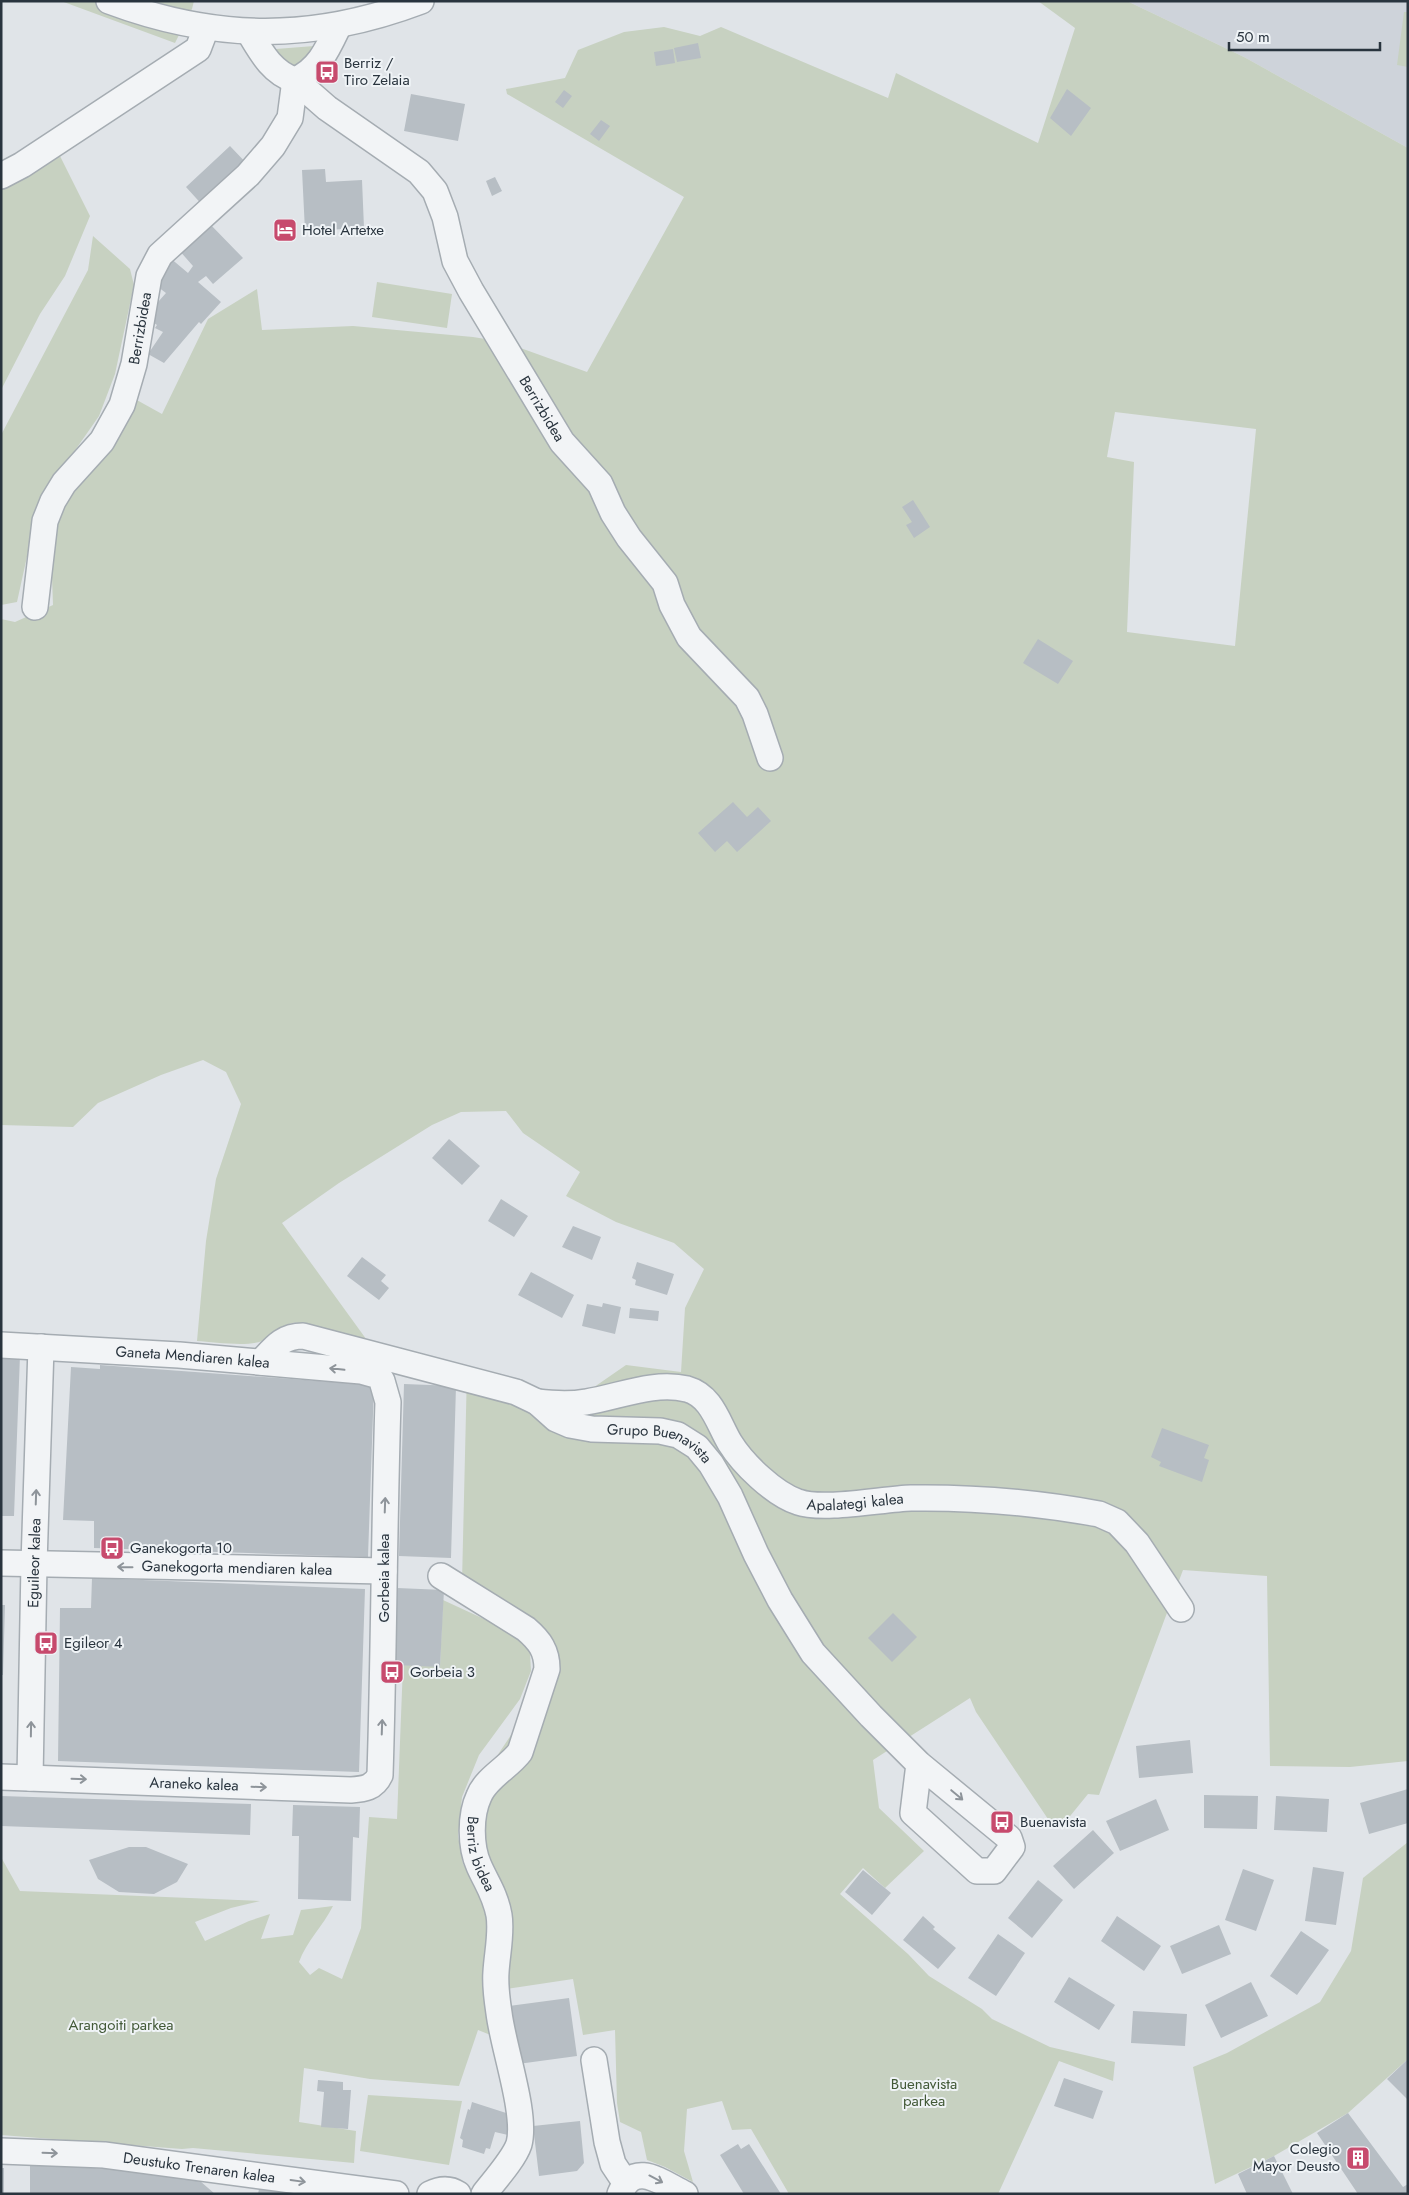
<svg xmlns="http://www.w3.org/2000/svg" width="1409" height="2195" viewBox="0 0 1409 2195" font-family="Jost,sans-serif">
<rect width="100%" height="100%" fill="#e0e4e8"/>
<path fill="#ced3da" d="M1127 1H1408V148L1244 57Z"/>
<path fill="#c7d1c1" fill-rule="evenodd" d="M61 1H194L192 9 175 43Z
M1038 1H1127L1244 57 1408 148V1761L1350 1767 1270 1766 1267 1576 1183 1570 1099 1795 1088 1794 1062 1826 1048 1819 976 1712 970 1698 873 1760 879 1808 924 1851 885 1888 863 1868 840 1894 908 1954 929 1976 982 2009 992 2019 1050 2047 1115 2062 1113 2081 1059 2061 998 2194H789L751 2129 732 2130 722 2101 687 2109 684 2151 693 2182 665 2167 647 2160 641 2132 620 2122 617 2103 615 2030 583 2035 573 1979 507 1989 505 1924 510 1904 490 1868 481 1825 493 1762 551 1675 554 1653 462 1582 467 1370 542 1390 587 1392 626 1365 681 1372 685 1308 704 1269 674 1243 616 1222 566 1196 580 1172 523 1133 506 1111 461 1112 432 1125 339 1183 282 1223 369 1343C351 1338 309 1320 292 1323 280 1325 273 1336 262 1341 247 1347 214 1342 197 1341L206 1241 216 1179 241 1104 226 1072 203 1060 161 1075 98 1103 73 1127 1 1125V619L15 622 53 605 51 550 61 506 117 389 162 414 208 319 257 289 262 330 353 326 473 337 504 342 587 372 684 197 507 94 506 89 565 78 578 50 624 32 664 27 700 36 721 27 888 98 896 73 1038 143 1075 28ZM1115 412 1256 429 1235 646 1127 632 1134 462 1107 457Z
M1404 12H1408V67L1397 65Z
M314 46C302 68 289 74 276 49Z
M60 156 90 216 65 276 40 314 1 390V190Z
M93 236 130 269 134 285 115 374 99 416 39 502 17 602 1 605V435L88 270Z
M377 282 452 294 447 328 372 317Z
M443 1600 521 1636 530 1653 531 1671 520 1699 479 1755 462 1797 458 1836 463 1864 475 1884 485 1910 489 1940 493 2036 478 2030 459 2086 370 2079 304 2068 299 2122 356 2131 354 2163 193 2148 182 2149 1 2135V1857L20 1891 260 1901 231 1908 195 1922 205 1941 249 1921 270 1914 261 1939 293 1935 301 1910 333 1906C323 1926 306 1942 299 1962L310 1975 319 1968 342 1979 361 1928 369 1817 397 1819 403 1665 440 1666Z
M1408 1842V2059L1348 2113 1274 2156 1215 2184 1193 2067 1227 2053 1320 2002 1351 1951 1363 1878Z
M368 2095 462 2101 449 2165 360 2151Z"/>
<path fill="#b7bec4" d="M698 43 701 58 677 62 674 48Z
M673 49 675 63 656 66 654 52Z
M1067 89 1091 108 1071 136 1050 118Z
M564 90 572 96 563 108 555 102Z
M411 94 465 104 458 141 404 131Z
M601 120 610 126 599 141 590 134Z
M230 146 250 167 205 208 186 187Z
M325 169 326 182 362 180 364 228 305 231 302 170Z
M495 177 502 191 492 196 486 181Z
M208 222 243 258 213 284 206 276 198 282 221 302 201 324 199 322 164 363 148 354 163 332 155 328 157 325 145 317 150 296 158 302 166 293 154 284 169 257 188 273 193 266 178 249Z
M913 500 930 527 914 538 906 525 912 522 902 507Z
M1038 639 1073 661 1058 684 1023 663Z
M733 802 747 817 758 807 771 821 737 852 727 841 715 852 698 833Z
M449 1139 480 1166 462 1185 432 1158Z
M501 1199 528 1216 514 1237 488 1221Z
M573 1226 601 1237 592 1260 562 1247Z
M362 1257 386 1275 381 1281 389 1288 379 1300 347 1276Z
M637 1262 674 1274 667 1295 635 1285 636 1280 632 1278Z
M531 1272 574 1295 562 1318 518 1295Z
M603 1303 621 1307 615 1334 582 1326 587 1304 602 1307Z
M630 1308 659 1311 658 1321 629 1318Z
M1 1355H20L14 1516H1Z
M100 1365 374 1385 368 1557 94 1548V1521L63 1520 71 1367 100 1369Z
M404 1384 456 1386 451 1558 399 1556Z
M1162 1428 1209 1445 1204 1458 1209 1460 1202 1482 1159 1466 1161 1462 1151 1457Z
M92 1578 365 1589 359 1772 58 1761 60 1608H91Z
M397 1588 444 1590 440 1667 394 1665Z
M1 1605H5L3 1675H1Z
M893 1613 917 1637 892 1662 868 1638Z
M1190 1740 1193 1773 1139 1778 1136 1746Z
M1408 1789V1823L1369 1834 1360 1803Z
M1204 1795 1258 1796 1257 1829 1204 1828Z
M1 1796 251 1804 250 1835 1 1826Z
M1276 1796 1329 1799 1327 1832 1274 1830Z
M1156 1799 1169 1830 1120 1851 1106 1821Z
M293 1805 360 1807 359 1838 353 1837 351 1901 298 1899 299 1836H292Z
M1093 1830 1114 1853 1074 1889 1053 1866Z
M129 1847H146L188 1864 177 1882 154 1894 119 1892 98 1879 89 1860Z
M1313 1867 1344 1872 1336 1925 1305 1921Z
M1243 1869 1274 1880 1256 1931 1225 1920Z
M863 1870 891 1893 872 1915 845 1892Z
M1038 1880 1063 1900 1032 1938 1008 1918Z
M923 1916 935 1927 933 1929 956 1948 938 1969 903 1940Z
M1117 1916 1161 1946 1144 1971 1101 1941Z
M1219 1925 1231 1954 1182 1974 1170 1946Z
M1301 1931 1329 1950 1297 1995 1270 1976Z
M998 1934 1025 1953 996 1996 968 1978Z
M1069 1977 1115 2005 1099 2030 1054 2002Z
M1251 1982 1268 2016 1221 2038 1205 2005Z
M569 1998 577 2056 518 2064 509 2006Z
M1133 2011 1187 2014 1185 2046 1131 2043Z
M1408 2059V2100L1387 2079Z
M1064 2078 1103 2091 1093 2119 1054 2106Z
M318 2080 343 2082V2090H351L348 2129 321 2127 324 2092 317 2091Z
M472 2102 512 2115 508 2135 495 2132 490 2149 486 2148 484 2154 462 2147 463 2140 460 2138 468 2109 470 2110Z
M1348 2113 1403 2187 1408 2184V2194H1358L1317 2133Z
M580 2121 584 2163 577 2171 539 2176 533 2126Z
M738 2144 741 2149 749 2144 781 2194H744L720 2155Z
M1274 2156 1293 2194H1247L1238 2174Z
M30 2163 120 2170 200 2181 215 2194H30Z
M1 2168H4V2194H1Z
M260 2184 343 2194H258Z"/>
<g fill="none" stroke-linecap="round" stroke-linejoin="round">
<g stroke="#a5acb2" stroke-width="28">
<g id="minor">
<path d="M109 1C216 41 313 42 421 1"/>
<path d="M249 32C261 52 272 73 295 80 319 70 328 48 339 25"/>
<path id="s1" d="M295 80 327 108 419 172 435 191 445 217 455 261 471 291 562 442 600 484 613 513 629 538 665 583 672 605 689 637 747 698 755 714 770 758"/>
<path d="M1 176 22 165 198 49 206 28"/>
<path id="s2" d="M35 607 45 521 53 501 64 483 102 441 122 405 134 364 149 276 160 255 248 175 273 146 290 118 295 80"/>
<path id="s3" d="M1 1345 179 1355 361 1371 379 1376 382 1381 388 1402C384 1527 384 1651 380 1775 374 1788 364 1789 351 1790L1 1777"/>
<path id="s4" d="M261 1362C274 1348 282 1336 303 1336L516 1392 537 1402 556 1419 570 1425 592 1429 660 1431 678 1435 697 1447 711 1464 730 1496 756 1554 780 1600 813 1653 871 1716 919 1764 1009 1838 1012 1847 994 1871H977L913 1813 919 1764"/>
<path id="s5" d="M537 1402C554 1404 570 1405 586 1402 619 1397 653 1381 687 1389 712 1396 718 1423 730 1443 743 1464 774 1494 798 1502 823 1511 882 1499 911 1498 973 1497 1038 1503 1099 1514L1117 1522 1137 1543 1181 1609"/>
<path id="s6" d="M1 1563 384 1571"/>
<path id="s7" d="M441 1576 526 1629C540 1641 547 1651 547 1669L520 1752C509 1767 486 1778 479 1796 470 1815 470 1846 479 1866 487 1884 495 1894 499 1915 502 1933 497 1954 496 1972 495 1985 497 2000 499 2013 503 2047 527 2114 519 2144 514 2159 494 2181 484 2194"/>
<path id="s8" d="M30 1778 34 1564 41 1347"/>
<path d="M594 2060 607 2142 613 2164 625 2182"/>
<path id="s9" d="M1 2151 104 2155 396 2194"/>
<path d="M430 2194C440 2189 449 2188 458 2194"/>
<path d="M620 2194C634 2159 662 2183 685 2194"/>
</g>
</g>
<use href="#minor" stroke="#f2f4f6" stroke-width="25"/>
</g>
<defs><path id="oneway-shaft" d="M-6 0H5M1.5-3L5.5 0L1.5 3" fill="none" stroke-width="1.6" stroke-linecap="round" stroke-linejoin="round" transform="scale(1.25)"/></defs>
<g stroke="#8e949a">
<use href="#oneway-shaft" transform="translate(337 1369) rotate(-174)"/>
<use href="#oneway-shaft" transform="translate(36 1497) rotate(-88)"/>
<use href="#oneway-shaft" transform="translate(385 1505) rotate(-88)"/>
<use href="#oneway-shaft" transform="translate(125 1567) rotate(-179)"/>
<use href="#oneway-shaft" transform="translate(382 1727) rotate(-88)"/>
<use href="#oneway-shaft" transform="translate(31 1729) rotate(-89)"/>
<use href="#oneway-shaft" transform="translate(79 1779) rotate(2)"/>
<use href="#oneway-shaft" transform="translate(259 1787) rotate(2)"/>
<use href="#oneway-shaft" transform="translate(957 1795) rotate(40)"/>
<use href="#oneway-shaft" transform="translate(50 2153) rotate(2)"/>
<use href="#oneway-shaft" transform="translate(656 2179) rotate(28)"/>
<use href="#oneway-shaft" transform="translate(298 2181) rotate(8)"/>
</g>
<defs>
<g id="bus-square" transform="scale(1.25)"><rect x="-9" y="-9" width="18" height="18" rx="4" fill="#c74a6d" stroke="#eff3f6"/><path d="M-5-6H5V4H4V6H2V4H-2V6H-4V4H-5ZM-3.5-4V0h7V-4ZM-3.5 1.2v1.5H-2V1.2ZM2 1.2v1.5H3.5V1.2Z" fill="#fff"/></g>
<g id="hotel-square" transform="scale(1.25)"><rect x="-9" y="-9" width="18" height="18" rx="4" fill="#c74a6d" stroke="#eff3f6"/><path d="M-6-4.5h1.5V1H6V5H4.5V3h-9V5H-6ZM-4 0a1.8 1.8 0 1 1 3.6 0ZM.5 0V-2.5h3Q6-2.5 6 0Z" fill="#fff"/></g>
<g id="building-square" transform="scale(1.25)"><rect x="-9" y="-9" width="18" height="18" rx="4" fill="#c74a6d" stroke="#eff3f6"/><path d="M-4-6H4V6H1V3H-1V6H-4ZM-2.5-4.3h1.7v1.8h-1.7ZM.8-4.3h1.7v1.8H.8ZM-2.5-1h1.7V.8h-1.7ZM.8-1h1.7V.8H.8Z" fill="#fff"/></g>
</defs>
<g fill-rule="evenodd">
<use href="#bus-square" x="327" y="72"/>
<use href="#hotel-square" x="285" y="230"/>
<use href="#bus-square" x="112" y="1548"/>
<use href="#bus-square" x="46" y="1643"/>
<use href="#bus-square" x="392" y="1672"/>
<use href="#bus-square" x="1002" y="1822"/>
<use href="#building-square" x="1358" y="2158"/>
</g>
<g text-anchor="middle" dominant-baseline="central" stroke-width="4" stroke-linejoin="round" paint-order="stroke">
<g font-size="15" fill="#29343e" stroke="#eff3f6" text-anchor="start">
<text x="344" y="63">Berriz /<tspan x="344" dy="17">Tiro Zelaia</tspan></text>
<text x="302" y="230">Hotel Artetxe</text>
<text x="130" y="1548">Ganekogorta 10</text>
<text x="64" y="1643">Egileor 4</text>
<text x="410" y="1672">Gorbeia 3</text>
<text x="1020" y="1822">Buenavista</text>
<text x="1340" y="2149" text-anchor="end">Colegio<tspan x="1340" dy="17">Mayor Deusto</tspan></text>
</g>
<g font-size="15" fill="#29343e" stroke="#eff3f6">
<text stroke="none"><textPath href="#s2" startOffset="306">Berrizbidea</textPath></text>
<text stroke="none"><textPath href="#s1" startOffset="424">Berrizbidea</textPath></text>
<text stroke="none"><textPath href="#s3" startOffset="192">Ganeta Mendiaren kalea</textPath></text>
<text stroke="none"><textPath href="#s4" startOffset="429">Grupo Buenavista</textPath></text>
<text stroke="none"><textPath href="#s5" startOffset="372">Apalategi kalea</textPath></text>
<text stroke="none"><textPath href="#s8" startOffset="215">Eguileor kalea</textPath></text>
<text stroke="none"><textPath href="#s6" startOffset="236">Ganekogorta mendiaren kalea</textPath></text>
<text transform="translate(384 1578) rotate(-90)">Gorbeia kalea</text>
<text transform="translate(194 1784) rotate(2)">Araneko kalea</text>
<text stroke="none"><textPath href="#s7" startOffset="355">Berriz bidea</textPath></text>
<text stroke="none"><textPath href="#s9" startOffset="199">Deustuko Trenaren kalea</textPath></text>
</g>
<g font-size="15" fill="#425937" stroke="#eff3f6">
<text x="121" y="2025">Arangoiti parkea</text>
<text x="924" y="2084">Buenavista<tspan x="924" dy="17">parkea</tspan></text>
</g>
</g>
<rect width="1409" height="2195" fill="none" stroke="#29343e" stroke-width="5"/>
<path d="M1229 42v8h151v-8" fill="none" stroke="#29343e" stroke-width="2.5"/>
<text x="1236" y="42" font-size="15" fill="#29343e" stroke="#eff3f6" stroke-width="4" paint-order="stroke">50 m</text>
</svg>
